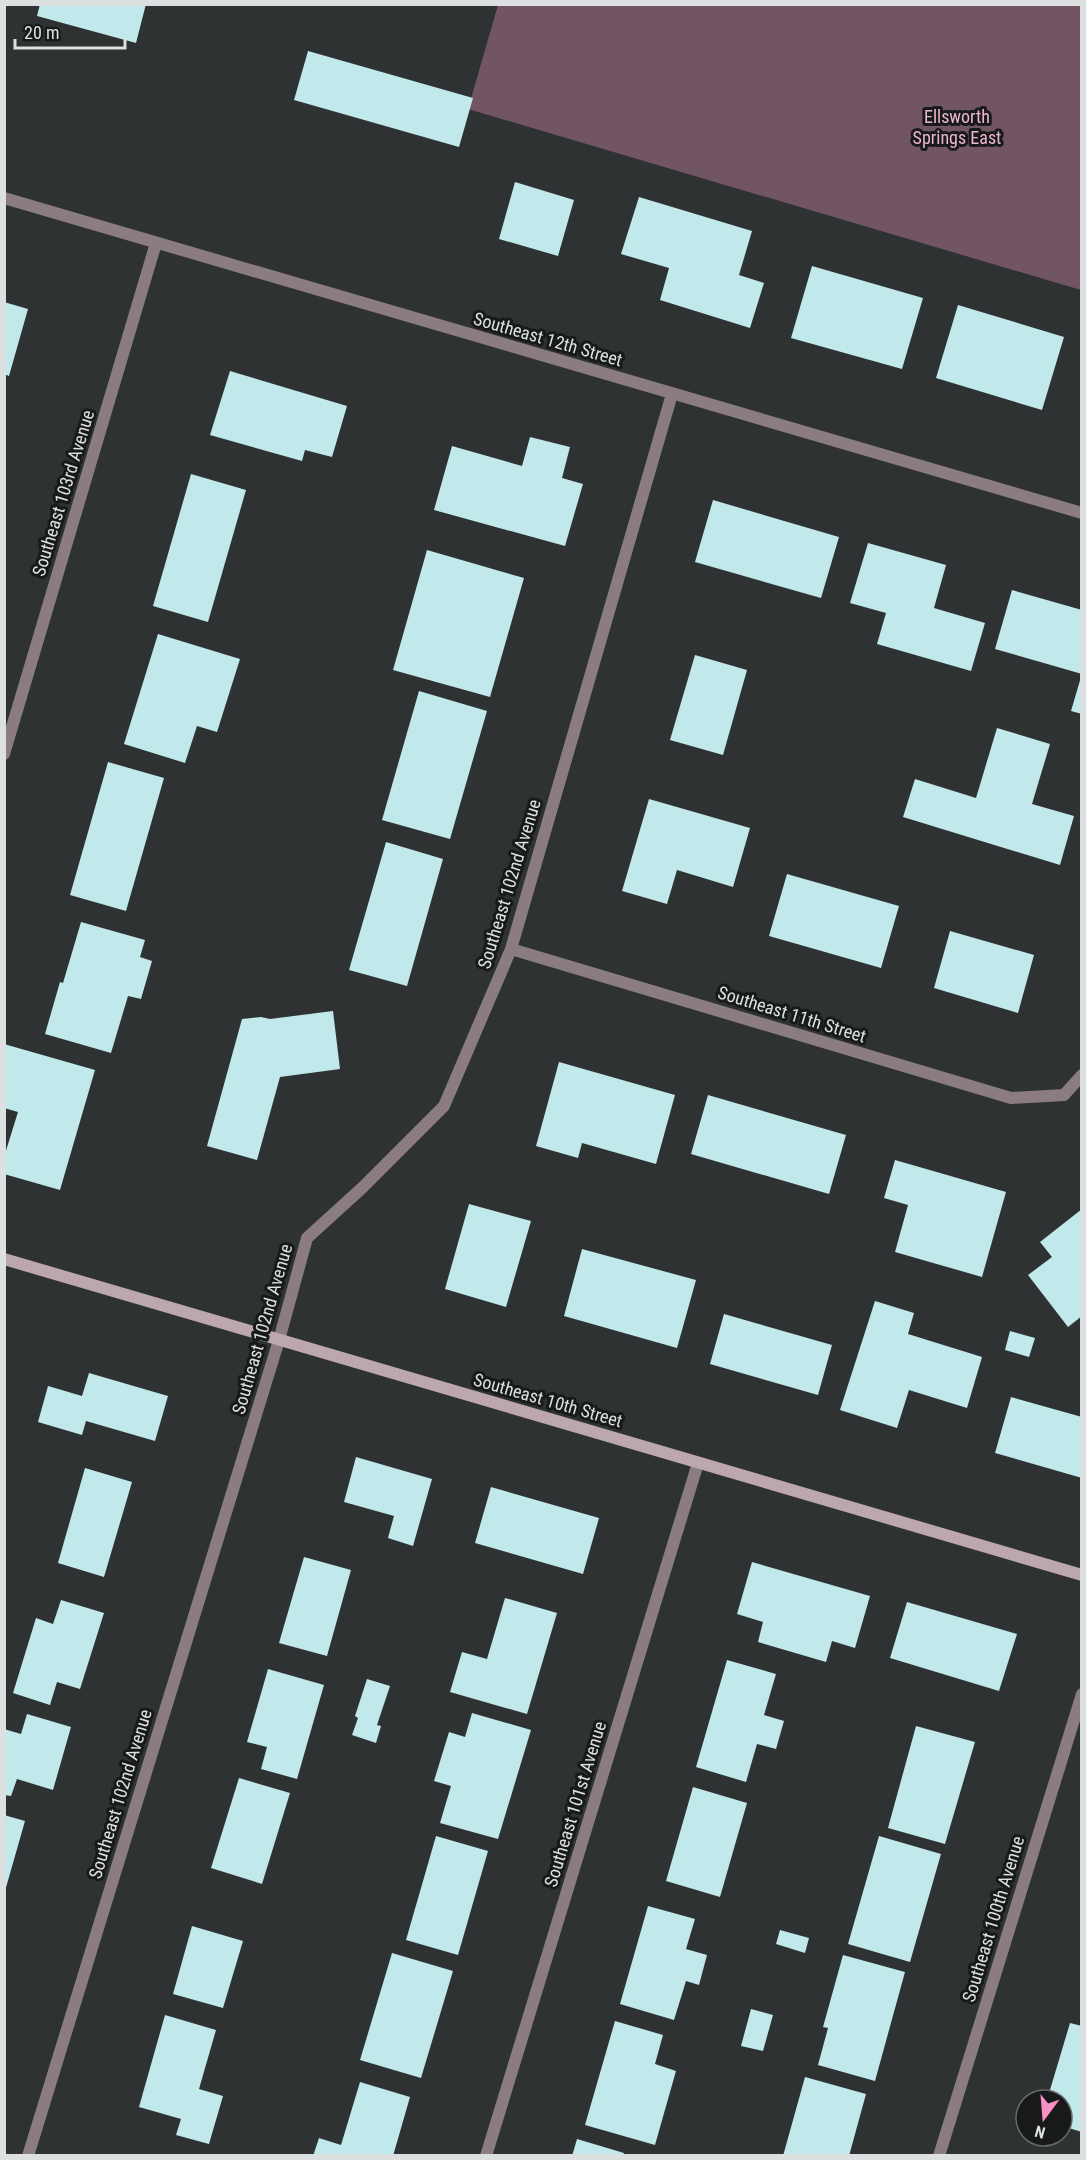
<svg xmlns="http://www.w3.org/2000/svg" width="1086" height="2160" viewBox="0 0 1086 2160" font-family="'Roboto Condensed',sans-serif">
<rect width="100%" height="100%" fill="#2f3233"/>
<path fill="#715563" d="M498 5H1081V290L468 109Z"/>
<path fill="#c1e9ec" d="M40 4H146L136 43 37 16Z
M308 51 473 98 459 147 294 100Z
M515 182 574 200 558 256 499 239Z
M639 197 752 231 739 275 764 283 750 328 660 300 669 268 621 254Z
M812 266 923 298 902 369 791 338Z
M4 302 28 309 9 376 4 374Z
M958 305 1064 337 1042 410 936 378Z
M230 371 347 406 332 457 305 450 302 461 210 435Z
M530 437 570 447 562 478 583 484 565 546 434 510 452 446 522 466Z
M191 474 246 490 208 622 153 606Z
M713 500 839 537 821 598 695 562Z
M868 543 946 565 934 608 985 623 971 671 877 644 886 613 850 603Z
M427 550 524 578 490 697 393 670Z
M1012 590 1082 610V674L995 649Z
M158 634 240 659 217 732 197 726 185 763 124 744Z
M695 655 747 670 723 755 670 740Z
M1081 677H1082V714L1071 711Z
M419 691 487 711 450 839 382 820Z
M997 728 1050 744 1032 804 1074 816 1060 865 903 817 915 779 976 798Z
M108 762 164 778 126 911 70 895Z
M649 799 750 828 733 887 677 870 667 904 622 891Z
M386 842 443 859 407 986 349 970Z
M787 874 899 906 881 968 769 936Z
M81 922 145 940 140 957 152 961 141 999 128 996 111 1053 45 1034 60 982 63 983Z
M950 931 1034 955 1018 1013 934 988Z
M333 1011 340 1069 280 1077 257 1160 207 1146 242 1019 261 1017 270 1019Z
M4 1044 95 1070 60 1190 4 1174V1157L18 1112 4 1108Z
M559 1062 675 1095 656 1164 582 1143 578 1158 536 1146Z
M708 1095 846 1135 829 1194 691 1154Z
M895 1160 1006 1192 982 1277 895 1252 908 1205 884 1198Z
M469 1204 531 1221 506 1307 445 1289Z
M1082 1209V1316L1068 1327 1028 1275 1052 1257 1040 1242Z
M582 1249 696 1280 677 1348 564 1316Z
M875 1301 914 1313 908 1334 982 1357 967 1408 909 1390 897 1428 840 1410Z
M724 1314 832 1345 818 1395 710 1364Z
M1010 1331 1035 1338 1029 1357 1005 1350Z
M89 1373 168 1396 155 1441 86 1421 82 1435 38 1422 48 1386 82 1396Z
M1011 1397 1082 1417V1478L995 1453Z
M356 1457 432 1479 413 1546 388 1538 394 1516 344 1502Z
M85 1468 132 1482 104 1577 58 1563Z
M491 1487 599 1518 583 1574 475 1543Z
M304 1557 351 1570 327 1656 279 1643Z
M752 1562 870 1596 855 1648 832 1641 826 1662 758 1642 763 1622 737 1614Z
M505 1598 557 1613 527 1714 450 1692 462 1652 487 1659Z
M61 1600 104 1613 80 1689 57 1682 50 1705 13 1693 36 1618 53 1624Z
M907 1602 1017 1634 999 1691 890 1658Z
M727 1660 776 1674 764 1715 784 1721 776 1749 757 1744 746 1782 696 1767Z
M268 1669 324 1685 297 1779 261 1769 267 1747 247 1742Z
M367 1679 390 1686 377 1725 381 1726 376 1743 352 1735 358 1718 355 1716Z
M472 1713 531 1730 498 1839 440 1823 451 1786 434 1781 449 1732 465 1737Z
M27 1714 71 1727 53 1790 17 1779 11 1796 4 1795V1729L21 1734Z
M916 1726 975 1742 945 1844 888 1828Z
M239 1778 290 1793 262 1884 211 1868Z
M693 1787 747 1803 720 1897 666 1881Z
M4 1815 25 1821 5 1891H4Z
M436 1836 488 1851 458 1955 406 1940Z
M879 1836 941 1854 910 1962 848 1944Z
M648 1906 695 1919 686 1949 707 1955 699 1985 686 1981 674 2020 620 2004Z
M192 1926 243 1941 223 2008 173 1994Z
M780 1930 809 1938 805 1953 776 1944Z
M392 1953 453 1971 421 2078 360 2060Z
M843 1955 905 1972 875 2081 818 2065 828 2028 823 2027Z
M751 2009 773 2015 763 2051 741 2046Z
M165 2015 216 2030 199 2089 223 2096 209 2144 176 2135 181 2119 139 2107Z
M615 2021 663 2035 655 2064 676 2071 655 2145 585 2125Z
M1070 2023 1082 2026V2132L1062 2126V2100H1047Z
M805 2077 866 2094 849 2156H783Z
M360 2082 410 2097 393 2156H313L319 2138 341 2145Z
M577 2139 624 2153 623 2156H572Z"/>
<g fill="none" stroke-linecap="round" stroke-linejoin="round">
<path stroke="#8a7c82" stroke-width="12" d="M4 198 1082 513
M4 754 156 243
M511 949 1011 1098 1064 1095 1082 1075
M28 2156 279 1340 307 1238 362 1188 444 1106 511 949 672 394
M486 2156 698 1463
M939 2156 1082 1694"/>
<path stroke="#bca6b0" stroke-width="12" d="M4 1259 1082 1575"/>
</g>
<g text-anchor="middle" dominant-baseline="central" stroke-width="6" stroke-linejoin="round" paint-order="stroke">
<g font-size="18" fill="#edb5d0" stroke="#181a1a">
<text x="957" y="116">Ellsworth<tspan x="957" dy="21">Springs East</tspan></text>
</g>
<g font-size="18" fill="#dde0e0" stroke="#181a1a">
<text transform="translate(548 339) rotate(16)">Southeast 12th Street</text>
<text transform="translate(63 493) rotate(-73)">Southeast 103rd Avenue</text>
<text transform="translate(509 884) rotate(-73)">Southeast 102nd Avenue</text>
<text transform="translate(792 1014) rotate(17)">Southeast 11th Street</text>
<text transform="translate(262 1329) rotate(-74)">Southeast 102nd Avenue</text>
<text transform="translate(548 1400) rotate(16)">Southeast 10th Street</text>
<text transform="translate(120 1794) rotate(-73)">Southeast 102nd Avenue</text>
<text transform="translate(575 1804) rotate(-73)">Southeast 101st Avenue</text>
<text transform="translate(993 1919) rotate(-73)">Southeast 100th Avenue</text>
</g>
</g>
<rect width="1086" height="2160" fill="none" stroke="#dde0e0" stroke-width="12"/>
<g transform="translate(1044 2118) rotate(196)"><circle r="28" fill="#181a1a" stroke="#676969" stroke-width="1.5"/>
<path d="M0-4.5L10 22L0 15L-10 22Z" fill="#fa8fc6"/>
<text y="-9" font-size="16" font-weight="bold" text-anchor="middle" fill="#dde0e0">N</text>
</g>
<path d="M15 39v9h110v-9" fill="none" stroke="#dde0e0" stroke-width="3"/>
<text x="24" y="39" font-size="18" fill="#dde0e0" stroke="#181a1a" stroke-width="4.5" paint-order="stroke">20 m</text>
</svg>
